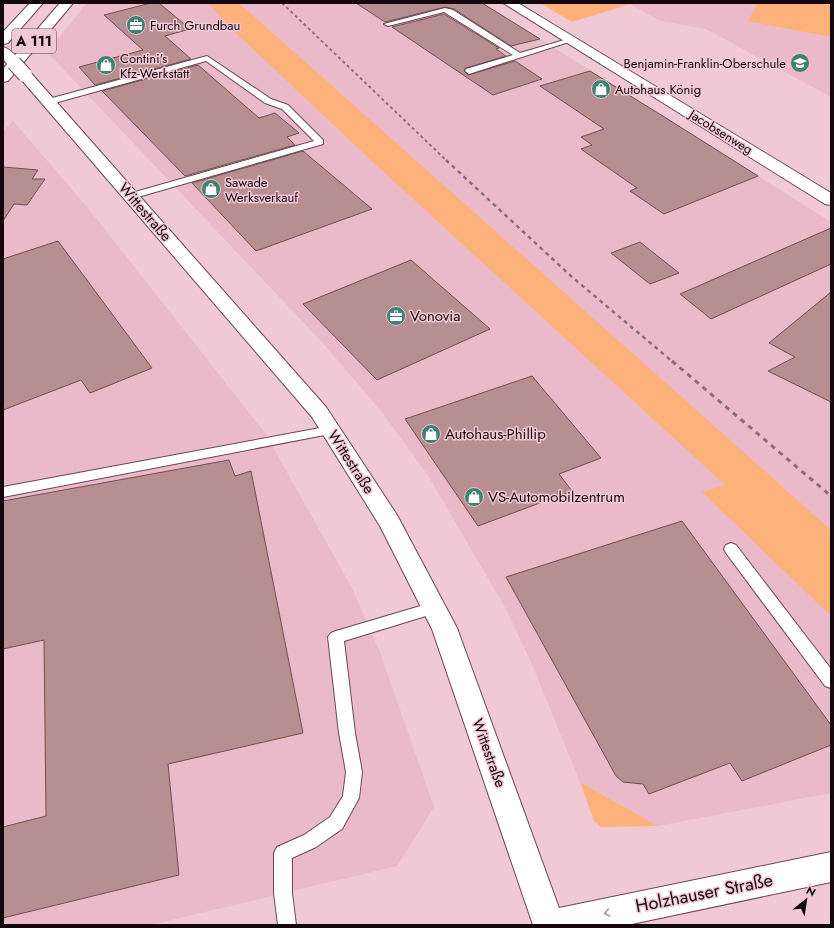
<svg xmlns="http://www.w3.org/2000/svg" width="834" height="928" viewBox="0 0 834 928" font-family="Jost,sans-serif">
<rect width="100%" height="100%" fill="#f1c8d5"/>
<path fill="#ebbaca" d="M87 3H483L831 222V793L658 826 580 782 531 662 506 609 429 477 381 411 322 342 47 52Z
M628 3H831V97L706 29 661 21Z
M13 121 88 208 265 433 353 590 381 655 434 807 397 866 151 925H3V131Z"/>
<path fill="#fdb17b" d="M208 3H239L831 530V616L702 492 725 485 375 164 239 36Z
M540 3H628L631 4 572 22Z
M758 3H831V37L748 21Z
M580 782 658 826 601 827 594 821Z"/>
<path fill="#b88f90" stroke="#734e50" d="M151 3H159L190 29 165 36 191 59 95 85 79 67 143 50 104 15Z
M356 3H482L540 39 511 46 454 9 445 7 385 22Z
M444 14 499 48 496 49 506 56 466 68 464 71 468 75 515 61 542 79 493 95 392 27Z
M198 65 259 118 275 113 299 133 287 137 295 145 185 176 102 91Z
M590 71 666 118 758 176 664 214 630 191 637 188 581 149 592 145 581 137 604 129 540 86Z
M303 151 372 209 256 251 192 183Z
M3 167 38 170 32 179H45L27 205 14 204 3 221Z
M831 228V264L711 319 680 294Z
M58 241 152 368 90 393 81 380 3 410V259Z
M640 242 679 273 650 284 611 253Z
M411 260 490 329 377 380 303 304Z
M831 292V402L768 371 795 357 769 343Z
M532 376 601 458 559 474 572 491 478 526 405 419Z
M229 460 235 476 251 471 303 733 168 764 179 875 3 918V827L46 816 44 640 3 649V501Z
M682 521 831 725V745L742 781 730 763 649 794 643 784 623 782 616 776 506 577Z"/>
<g fill="none" stroke-linecap="round" stroke-linejoin="round">
<g stroke="#694753" stroke-width="2">
<path id="lane" d="M445 8 453 10 520 53 571 38 575 40 469 74 465 71 466 69 513 55 444 12 388 26 384 24Z
M207 56 271 99 288 105 323 140V144L131 199 126 196 128 194 314 141 282 109 265 103 206 61 51 104 48 105 44 102 45 100Z
M331 426 335 427 337 430 335 433 3 497V487Z
M731 543 736 545 831 669V688L825 686 726 553 724 549 726 545Z
M434 602 439 604 441 608 439 612 344 641 355 733 362 772 359 798 342 829 316 847 292 858V893L296 925H278L274 893V853L277 847 304 835 330 817 343 796 346 772 339 733 328 637 331 633 336 631Z"/>
</g>
<g stroke="#694753" stroke-width="2">
<path id="street" d="M503 3H518L831 193V205L825 204Z"/>
</g>
<g stroke="#694753" stroke-width="2">
<path id="secondary" d="M3 47C11 49 17 57 21 63L19 66H9L3 59Z
M25 71 30 72 326 407 397 515 457 628 559 908 831 852V882L627 925H533L432 629 380 526 312 417 20 78 18 75 20 72Z"/>
</g>
<g stroke="#694753" stroke-width="2">
<path id="highway" d="M30 3H43L8 43 3 44V32Z
M60 3H73L8 81 3 82V69Z"/>
</g>
<use href="#lane" fill="#fff" fill-rule="evenodd"/>
<use href="#street" fill="#fff" fill-rule="evenodd"/>
<use href="#secondary" fill="#fff" fill-rule="evenodd"/>
<use href="#highway" fill="#fff" fill-rule="evenodd"/>
<path stroke="#8b6f78" stroke-width="2" stroke-dasharray="3 3" stroke-linecap="butt" d="M282 3 447 161"/>
<path stroke="#8b6f78" stroke-width="2.5" stroke-dasharray="4 4" stroke-linecap="butt" d="M446 160 572 277 673 362"/>
<path stroke="#8b6f78" stroke-width="3" stroke-dasharray="5 5" stroke-linecap="butt" d="M672 361 831 496"/>
<g stroke="#694753" stroke-width="16" stroke-linecap="butt">
<path id="secondary-bridge" d="M14 63 25 75"/>
</g>
<use href="#secondary-bridge" stroke="#fff" stroke-width="14"/>
</g>
<defs><path id="oneway-chevron" d="M-2-3.5L2.5 0L-2 3.5" fill="none" stroke-width="1.6" stroke-linecap="round" stroke-linejoin="round"/></defs>
<use stroke="#a19c9e" href="#oneway-chevron" transform="translate(607 913) rotate(169)"/>
<defs>
<g id="office-disc" transform="scale(1)"><circle r="9.5" fill="#3f8172" stroke="#f1c8d5"/><path d="M-6-3h4V-5.5h4V-3h4V5H-6ZM-1-4.5V-3h2v-1.5ZM-6 0V1H6V0Z" fill="#fff"/></g>
<g id="school-disc" transform="scale(1)"><circle r="9.5" fill="#3f8172" stroke="#f1c8d5"/><path d="M0-5L7-2L0 1L-7-2ZM-4 1L0 2.5L4 1V4Q0 6-4 4Z" fill="#fff"/></g>
<g id="shop-disc" transform="scale(1)"><circle r="9.5" fill="#3f8172" stroke="#f1c8d5"/><path d="M-5-2.5h2.3a2.7 3.5 0 0 1 5.4 0H5L5.5 6h-11ZM-1.5-2.5h3a1.5 2.3 0 0 0-3 0Z" fill="#fff"/></g>
</defs>
<g fill-rule="evenodd">
<use href="#office-disc" x="136" y="25"/>
<use href="#school-disc" x="800" y="63"/>
<use href="#shop-disc" x="106" y="65"/>
<use href="#shop-disc" x="601" y="89"/>
<use href="#shop-disc" x="211" y="189"/>
<use href="#office-disc" x="396" y="316"/>
<use href="#shop-disc" x="431" y="434"/>
<use href="#shop-disc" x="474" y="497"/>
</g>
<g text-anchor="middle" dominant-baseline="central" stroke-width="3" stroke-linejoin="round" paint-order="stroke">
<g font-size="13" fill="#15080d" stroke="#f1c8d5" text-anchor="start">
<text x="150" y="25">Furch Grundbau</text>
<text x="120" y="58">Contini's<tspan x="120" dy="15">Kfz-Werkstatt</tspan></text>
<text x="786" y="63" text-anchor="end">Benjamin-Franklin-Oberschule</text>
<text x="615" y="89">Autohaus König</text>
<text x="225" y="182">Sawade<tspan x="225" dy="15">Werksverkauf</tspan></text>
</g>
<g font-size="13" fill="#15080d" stroke="#f1c8d5">
<text transform="translate(721 132) rotate(32)">Jacobsenweg</text>
</g>
<rect fill="#f1c8d5" stroke="#574249" stroke-width="1" x="12" y="29" width="44" height="24" rx="3"/>
<g font-size="14" font-weight="bold" fill="#15080d">
<text x="34" y="41">A 111</text>
</g>
<g font-size="15" fill="#15080d" stroke="#f1c8d5">
<text transform="translate(145 212) rotate(49)">Wittestraße</text>
<text transform="translate(351 462) rotate(57)">Wittestraße</text>
<text transform="translate(489 753) rotate(70)">Wittestraße</text>
</g>
<g font-size="15" fill="#15080d" stroke="#f1c8d5" text-anchor="start">
<text x="410" y="316">Vonovia</text>
<text x="445" y="434">Autohaus-Phillip</text>
<text x="488" y="497">VS-Automobilzentrum</text>
</g>
<g font-size="18" fill="#15080d" stroke="#f1c8d5">
<text transform="translate(704 893) rotate(-11)">Holzhauser Straße</text>
</g>
</g>
<rect width="834" height="928" fill="none" stroke="#15080d" stroke-width="8"/>
<g transform="translate(806 900) rotate(30)" stroke="#f1c8d5" stroke-width="3" paint-order="stroke">
<path d="M0-3L7 15L0 10L-7 15Z" fill="#15080d"/>
<text y="-6" font-size="11" font-weight="bold" text-anchor="middle" fill="#15080d">N</text>
</g>
</svg>
